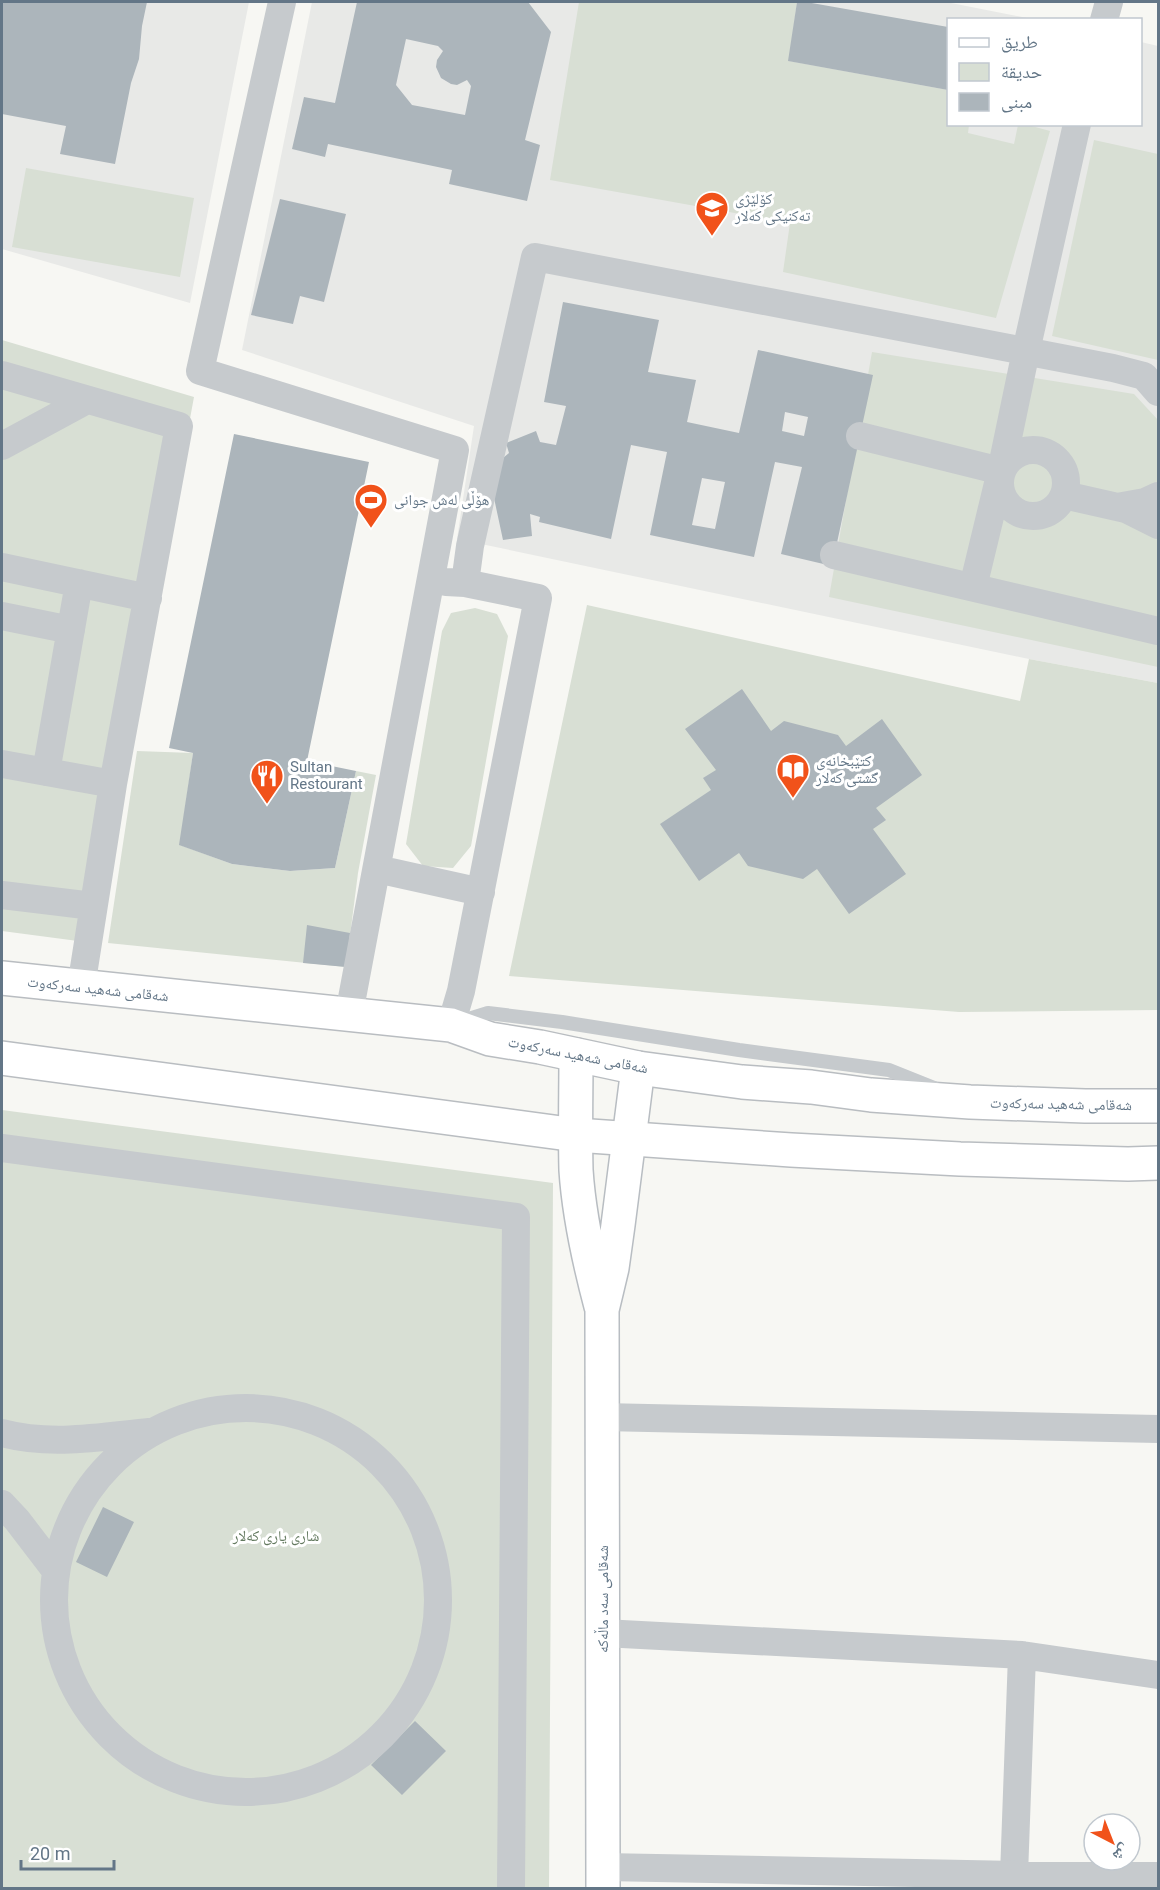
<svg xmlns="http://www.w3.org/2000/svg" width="1160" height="1890" viewBox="0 0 1160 1890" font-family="Roboto,'Noto Naskh Arabic',sans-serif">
<rect width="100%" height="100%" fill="#f7f7f3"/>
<path fill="#e8e9e7" d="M2 2H249L190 303 2 249Z
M312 2H946L1032 19 948 20V124H1140L1141 42 1158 46V683L1029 659 457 539 474 426 242 350Z"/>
<path fill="#d8dfd4" d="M579 2H797L789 61 948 90V124L969 125 968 133 1014 144 1018 125H1028L1050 131 996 318 783 272 790 223 550 180Z
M1094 140 1158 154V360L1052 336Z
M26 168 194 198 180 277 12 247Z
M2 340 194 397 93 943 2 931Z
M872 352 1134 394 1158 420V667L829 597Z
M587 605 1020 701 1029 659 1158 683V1010L959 1012 509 976Z
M475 608 497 614 508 636 471 846 453 868 423 866 406 844 442 631 451 613Z
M137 751 193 753 180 845 232 864 290 871 335 868 356 771 376 775 358 873 346 967 108 943Z
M2 1110 553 1183 549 1888H2Z"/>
<path fill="#acb5bb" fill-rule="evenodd" d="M2 2H147L142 26 139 59 131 83 115 164 60 154 66 126 2 114Z
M357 2H528L551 32 525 140 540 145 527 201 449 184 452 170 328 144 325 157 292 149 304 97 335 103ZM406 39 438 46 443 51 437 60 436 67 441 78 451 84 457 85 467 80 471 86 465 115 412 105 396 85Z
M797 2H806L948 27V90L788 61Z
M280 199 346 214 324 302 300 296 293 324 251 315Z
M563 302 659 320 648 372 696 380 687 422 739 433 758 350 873 375 832 566 781 554 802 467 775 462 754 557 650 535 667 452 631 445 611 539 539 522 540 517 530 514 532 536 503 540 494 498 503 458 509 453 506 443 536 431 540 442 556 445 566 406 544 402ZM785 412 808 417 804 436 782 431ZM702 478 725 482 715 529 692 525Z
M234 434 369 462 307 761 356 771 335 868 290 871 232 864 179 845 193 753 169 748Z
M742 689 771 731 784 721 838 735 846 746 882 719 922 775 876 808 886 820 873 829 906 874 849 914 817 869 803 879 748 866 739 853 699 881 660 824 711 790 703 778 716 770 685 729Z
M307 925 350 933 346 967 303 963Z
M103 1507 134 1522 107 1577 76 1562Z
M415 1721 446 1751 402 1795 371 1765Z"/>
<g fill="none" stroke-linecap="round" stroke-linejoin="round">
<g stroke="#b8bdc2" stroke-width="36">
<path id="secondary" d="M576 1055C576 1093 575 1132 576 1170 579 1216 589 1261 601 1306
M603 1888 602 1310 612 1268 618 1225 638 1068"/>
</g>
<g stroke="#b9bdc1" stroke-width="36">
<path id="primary" d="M2 978 451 1025 490 1039 540 1047 638 1068 742 1082 811 1087 871 1095 970 1102 1085 1106H1158
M2 1058 576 1135 791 1150 960 1159 1128 1164 1158 1163"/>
</g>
<path stroke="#c6cacd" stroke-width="14" d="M459 1022 488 1013 562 1022 739 1050 889 1070 934 1088"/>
<path stroke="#c6cacd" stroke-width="28" d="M282 2 200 371 455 450 349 1014
M1104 20 1109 2
M2 375 179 426 113 784 81 987
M860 436 1001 471
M2 446 87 400
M1000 483a33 33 0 1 1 66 0a33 33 0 1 1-66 0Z
M1064 495 1126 509 1158 525
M1117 507 1145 502 1158 496
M834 555 1158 631
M2 567 148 598
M446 582 465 583 538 598 461 991 451 1025
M465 583 470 546 535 257 1113 368 1144 376 1158 392
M973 587 1001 471 1026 351 1077 124
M2 616 71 630
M2 764 113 784
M46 772 79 583
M377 869 481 892
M2 895 93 906
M2 1148 516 1217 511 1888
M54 1600a192 192 0 1 1 384 0a192 192 0 1 1-384 0Z
M602 1417 1158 1429
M2 1433C51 1446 100 1437 149 1432
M2 1504 17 1520 56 1571
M603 1633 1022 1655 1158 1675
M603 1867 1075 1876H1158
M1014 1875 1022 1655"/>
<use href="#secondary" stroke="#fff" stroke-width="33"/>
<use href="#primary" stroke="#fff" stroke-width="33"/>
</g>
<defs>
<g id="university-pin" transform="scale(1.725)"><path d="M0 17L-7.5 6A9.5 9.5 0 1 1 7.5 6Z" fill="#f1521a" stroke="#fff"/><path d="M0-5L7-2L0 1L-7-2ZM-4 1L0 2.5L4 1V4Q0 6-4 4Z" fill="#fff"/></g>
<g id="stadium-pin" transform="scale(1.725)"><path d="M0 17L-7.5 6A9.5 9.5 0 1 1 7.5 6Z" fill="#f1521a" stroke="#fff"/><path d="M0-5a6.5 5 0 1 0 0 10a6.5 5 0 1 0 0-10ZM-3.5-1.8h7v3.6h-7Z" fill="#fff"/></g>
<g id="library-pin" transform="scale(1.725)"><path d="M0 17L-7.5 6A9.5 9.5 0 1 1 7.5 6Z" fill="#f1521a" stroke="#fff"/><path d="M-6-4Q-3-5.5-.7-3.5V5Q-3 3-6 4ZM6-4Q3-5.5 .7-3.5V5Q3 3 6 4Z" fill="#fff"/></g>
<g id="restaurant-pin" transform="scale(1.725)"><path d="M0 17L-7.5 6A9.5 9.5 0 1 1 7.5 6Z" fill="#f1521a" stroke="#fff"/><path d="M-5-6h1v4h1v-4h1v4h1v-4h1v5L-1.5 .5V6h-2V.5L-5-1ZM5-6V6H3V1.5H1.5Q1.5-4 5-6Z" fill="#fff"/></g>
</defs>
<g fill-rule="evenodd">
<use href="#university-pin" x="712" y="208"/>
<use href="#stadium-pin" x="371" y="500"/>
<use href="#library-pin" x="793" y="770"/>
<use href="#restaurant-pin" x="267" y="776"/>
</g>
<g text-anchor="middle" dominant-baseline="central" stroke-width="6" stroke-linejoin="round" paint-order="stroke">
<g font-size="15" fill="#637687" stroke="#fff" text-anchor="start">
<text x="735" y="199">کۆلێژی<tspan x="735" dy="17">تەکنیکی کەلار</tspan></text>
<text x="394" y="500">هۆڵی لەش جوانی</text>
<text x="816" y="761">کتێبخانەی<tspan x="816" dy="17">گشتی کەلار</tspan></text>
<text x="290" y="767">Sultan<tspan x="290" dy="17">Restourant</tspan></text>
</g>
<g font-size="15" fill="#637687" stroke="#fff">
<text transform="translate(98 989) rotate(6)">شەقامی شەهید سەرکەوت</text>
<text transform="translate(578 1055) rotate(11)">شەقامی شەهید سەرکەوت</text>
<text transform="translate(1061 1104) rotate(1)">شەقامی شەهید سەرکەوت</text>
<text transform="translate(603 1599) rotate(-90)">شەقامی سەد ماڵەکە</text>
</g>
<g font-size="15" fill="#63795f" stroke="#fff">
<text x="276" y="1536">شاری یاری کەلار</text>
</g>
</g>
<rect width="1160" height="1890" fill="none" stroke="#637687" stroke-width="6"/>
<rect x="947" y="18" width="195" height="108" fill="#ffffff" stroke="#c1c8cf" stroke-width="1.5"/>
<rect x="959" y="38" width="30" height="9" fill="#ffffff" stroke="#c1c8cf" stroke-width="1.5"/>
<text x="1001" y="48" font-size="18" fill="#637687">طريق</text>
<rect x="959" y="63" width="30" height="18" fill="#d8dfd4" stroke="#c1c8cf" stroke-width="1.5"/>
<text x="1001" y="78" font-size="18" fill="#637687">حديقة</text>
<rect x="959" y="93" width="30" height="18" fill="#acb5bb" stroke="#c1c8cf" stroke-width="1.5"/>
<text x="1001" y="108" font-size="18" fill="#637687">مبنى</text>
<g transform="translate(1112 1842) rotate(138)"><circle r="28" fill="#ffffff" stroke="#c1c8cf" stroke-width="1.5"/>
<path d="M0-4.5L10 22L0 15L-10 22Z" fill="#f1521a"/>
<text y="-9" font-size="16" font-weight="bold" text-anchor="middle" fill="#637687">ش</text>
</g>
<path d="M21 1860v9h93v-9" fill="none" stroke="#637687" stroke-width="3"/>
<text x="30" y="1860" font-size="18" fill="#637687" stroke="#ffffff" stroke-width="4.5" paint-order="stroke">20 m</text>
</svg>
